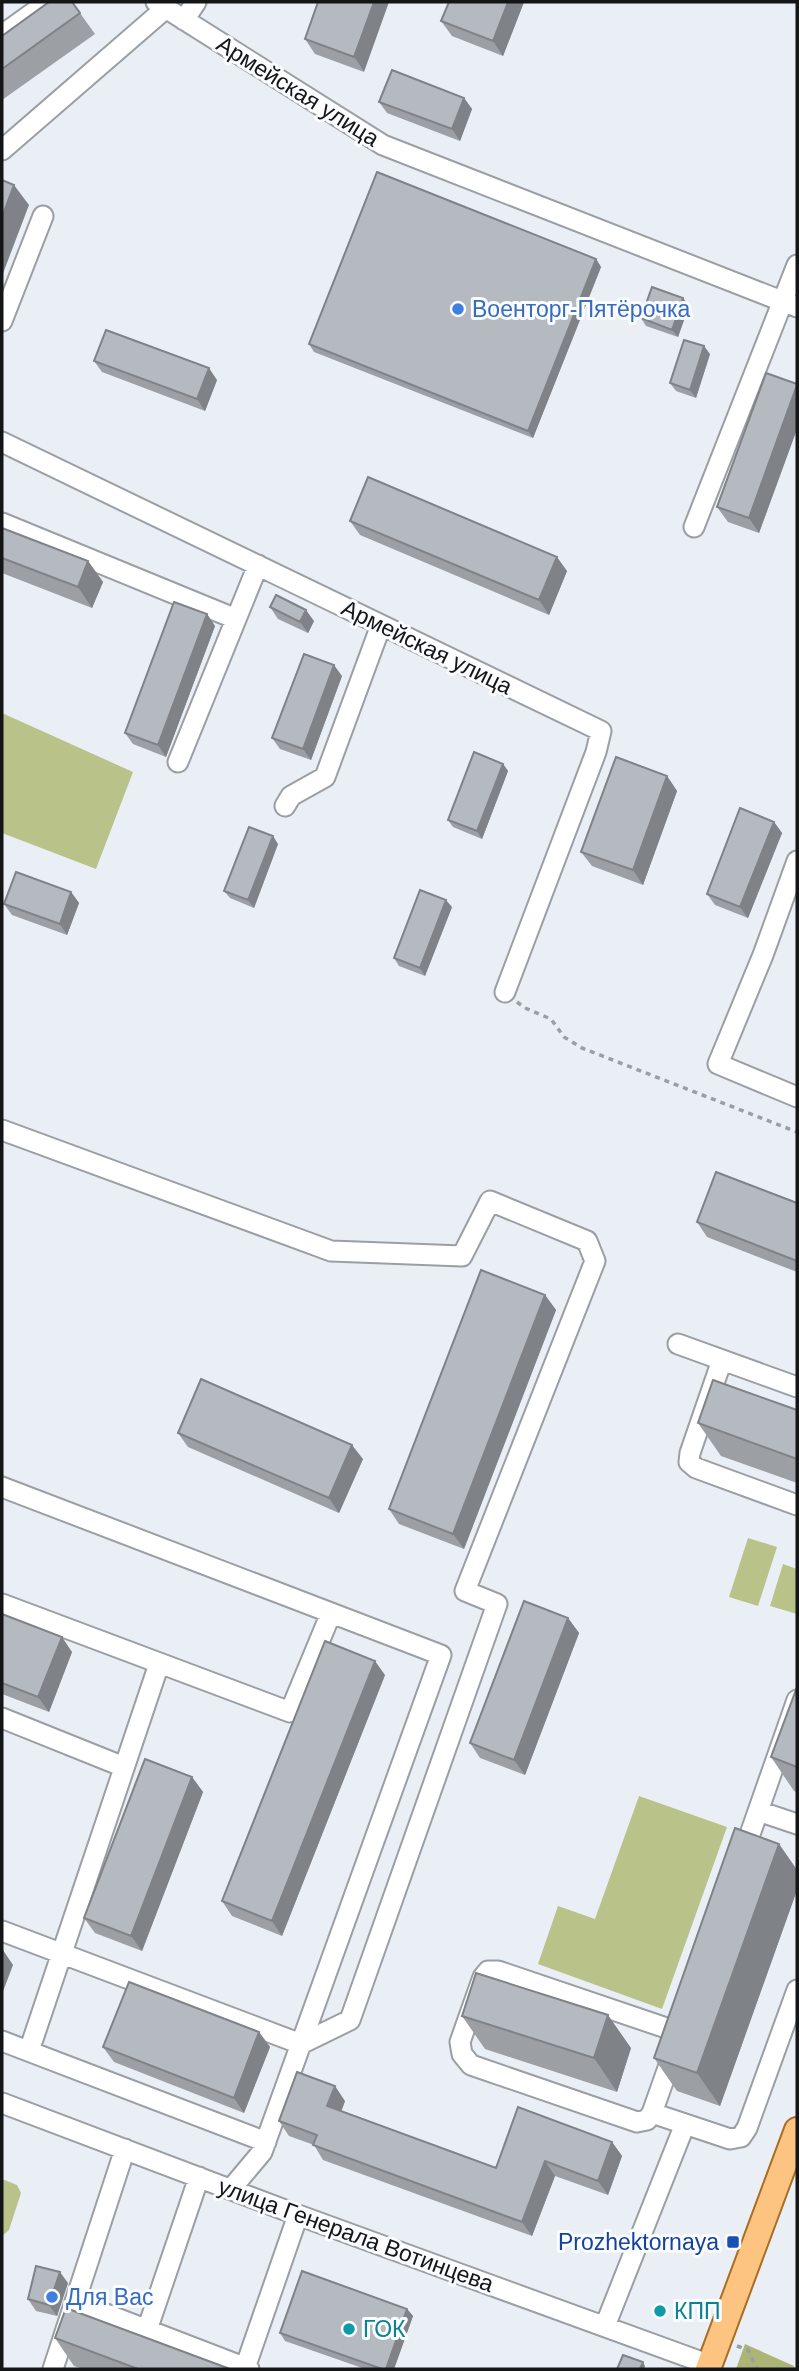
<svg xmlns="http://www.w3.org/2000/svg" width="799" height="2371" viewBox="0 0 799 2371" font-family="Arial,sans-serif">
<rect width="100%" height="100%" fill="#eaeff6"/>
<path fill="#b9c289" d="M2 713 133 772 96 869 2 833Z
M748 1538 777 1547 758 1606 729 1597Z
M783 1564 797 1569V1614L770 1606Z
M639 1796 727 1827 662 2009 538 1964 558 1906 595 1919Z
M2 2179 17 2185 21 2193 9 2230 2 2236Z"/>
<path fill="#acb576" d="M745 2344 794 2366 795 2369H736Z"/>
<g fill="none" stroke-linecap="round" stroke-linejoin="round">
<g stroke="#9a9fa4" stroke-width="23">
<path id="minor" d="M156 2 383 145 797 307
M184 20 196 2
M2 35 48 2
M2 150 166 8
M2 321 43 216
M2 442 601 731 596 752 505 992
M2 523 236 619
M694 527 797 265
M178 762 258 565
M285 806 291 796 325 777 381 625
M797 861 763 955 718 1064 797 1097
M2 1130 331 1251 462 1256 490 1201 587 1241 595 1261 465 1591 497 1604 350 2020 301 2044 2 1931
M678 1344 797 1387
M722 1360 690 1453 689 1462 696 1468 797 1505
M2 1487 441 1655 262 2152 231 2189
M2 1604 290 1712 331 1613
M2 1718 124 1767
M758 1811 797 1824
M742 1857 797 1700
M2 2041 266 2142
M29 2051 159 1664
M674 2051 652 2113 685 2124
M2 2103 298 2215 710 2365
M652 2113 647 2120 637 2122 471 2065 462 2054 460 2042 483 1977 488 1971H498L681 2033
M75 2302 249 2369
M605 2326 685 2124 730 2139 741 2137 747 2128 797 1990
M147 2330 199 2177
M245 2368 298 2215
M53 2369 125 2149"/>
</g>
<g stroke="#a96d24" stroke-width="28">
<path id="major" d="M708 2369 797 2130"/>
</g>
<path stroke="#9b9fa4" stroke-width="3.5" stroke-dasharray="5 5" stroke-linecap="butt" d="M517 1002 525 1008 551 1019 564 1037 582 1048 797 1132
M737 2346 748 2350 757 2369"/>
<use href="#minor" stroke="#fff" stroke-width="19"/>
<use href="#major" stroke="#fcc480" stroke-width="24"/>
</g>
<path fill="#9ca0a5" d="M72 2 95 34 2 100V36Z
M318 2 364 72 315 54 305 39Z
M449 2H524L503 56 452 36 441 21Z
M464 98 472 109 460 141 387 113 379 102Z
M596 259 601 267 533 438 314 352 309 344Z
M683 298 689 306 678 337 646 326 641 318Z
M710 354 696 398 676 391 670 383Z
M94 361 217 380 205 411 102 372Z
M797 384V429L759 533 728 522 717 507Z
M350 521 567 571 549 615 360 535Z
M2 528 88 561 103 582 92 608 2 573Z
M270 607 314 621 308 633 278 619Z
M207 614 215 626 166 757 133 744 125 733Z
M342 676 311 760 280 749 272 738Z
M503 764 508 771 482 839 453 827 448 820Z
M667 776 677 791 643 885 592 866 581 852Z
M774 822 782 833 748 918 715 905 707 894Z
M278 844 254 908 230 898 224 891Z
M71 892 79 903 67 935 12 915 4 904Z
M452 907 425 976 399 966 394 958Z
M797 1203V1272L707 1237 697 1222Z
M545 1295 556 1310 464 1549 399 1524 389 1509Z
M797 1410V1483L721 1456 698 1423Z
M178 1433 363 1459 339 1513 188 1447Z
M2 1614 72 1652 49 1712 2 1694Z
M568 1618 579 1633 525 1775 480 1758 470 1743Z
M385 1675 282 1936 232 1916 222 1901Z
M771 1757 797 1767V1792L794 1791Z
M192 1777 203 1792 142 1951 95 1933 84 1918Z
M779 1844 797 1870V1890L720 2106 677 2091 654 2058Z
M462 2016 631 2048 617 2092 485 2049Z
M259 2032 270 2047 244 2113 114 2062 103 2047Z
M345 2101 341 2111 496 2168 612 2142 622 2156 608 2195 555 2176 532 2236 323 2160 314 2145 289 2136 279 2121Z
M68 2283 57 2316 36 2311 28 2299Z
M407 2309 413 2316 394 2369H365L285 2341 280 2333Z
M55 2338 230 2369H83L74 2366Z"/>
<path fill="#7f8286" d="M374 2H389L364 72 354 57Z
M508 2H524L503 56 493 41Z
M464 98 472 109 460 141 452 129Z
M14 185 29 205 2 276V217Z
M596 259 601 267 533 438 528 431Z
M683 298 689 306 678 337 672 330Z
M704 346 710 354 696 398 690 390Z
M209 368 217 380 205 411 197 399Z
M797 385V429L759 533 749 518Z
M557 557 567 571 549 615 539 600Z
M88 561 103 582 92 608 78 587Z
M306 610 314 621 308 633 300 622Z
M207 614 215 626 166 757 158 745Z
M334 665 342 676 311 760 303 749Z
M503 764 508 771 482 839 477 831Z
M667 776 677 791 643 885 633 870Z
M774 822 782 833 748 918 740 907Z
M273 836 278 844 254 908 248 900Z
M71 892 79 903 67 935 60 924Z
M446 900 452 907 425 976 420 968Z
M545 1295 556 1310 464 1549 453 1534Z
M352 1445 363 1459 339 1513 329 1498Z
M568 1618 579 1633 525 1775 514 1760Z
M62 1637 72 1652 49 1712 38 1697Z
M375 1661 385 1675 282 1936 272 1921Z
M192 1777 203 1792 142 1951 131 1936Z
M779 1844 797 1870V1890L720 2106 697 2073Z
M3 1950 13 1965 2 1994V1952Z
M608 2015 631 2048 617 2092 594 2058Z
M259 2032 270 2047 244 2113 234 2098Z
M335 2086 345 2101 338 2121 327 2106Z
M612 2142 622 2156 608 2195 598 2181Z
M545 2161 555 2176 532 2236 522 2222Z
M60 2272 68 2283 57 2316 49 2305Z
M407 2309 413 2316 394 2369H386Z
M643 2362 645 2366 644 2369H640Z"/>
<path fill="#b5bac0" stroke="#7f8286" stroke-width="2" d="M49 2H72L80 13 2 69V36Z
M318 2H374L354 57 305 39Z
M449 2H508L493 41 441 21Z
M392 70 464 98 452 129 379 102Z
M377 172 596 259 528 431 309 344Z
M2 180 14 185 2 217Z
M652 287 683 298 672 330 641 318Z
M106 330 209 368 197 399 94 361Z
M684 340 704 346 690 390 670 383Z
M766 373 797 384V385L749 518 717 507Z
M368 477 557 557 539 600 350 521Z
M2 528 88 561 78 587 2 558Z
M276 595 306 610 300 622 270 607Z
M174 602 207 614 158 745 125 733Z
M304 654 334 665 303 749 272 738Z
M474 752 503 764 477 831 448 820Z
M616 757 667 776 633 870 581 852Z
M740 808 774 822 740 907 707 894Z
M249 827 273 836 248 900 224 891Z
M16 872 71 892 60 924 4 904Z
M420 890 446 900 420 968 394 958Z
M716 1172 797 1203V1261L697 1222Z
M481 1270 545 1295 453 1534 389 1509Z
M201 1379 352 1445 329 1498 178 1433Z
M713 1380 797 1410V1459L698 1423Z
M524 1601 568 1618 514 1760 470 1743Z
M2 1614 62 1637 38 1697 2 1683Z
M325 1641 375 1661 272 1921 222 1901Z
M797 1687V1767L771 1757Z
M145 1759 192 1777 131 1936 84 1918Z
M735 1828 779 1844 697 2073 654 2058Z
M476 1973 608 2015 594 2058 462 2016Z
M129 1982 259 2032 234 2098 103 2047Z
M297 2072 335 2086 327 2106 496 2168 518 2107 612 2142 598 2181 545 2161 522 2222 313 2145 317 2135 279 2121Z
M36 2266 60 2272 49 2305 28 2299Z
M302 2271 407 2309 386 2369H382L280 2333Z
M66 2308 230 2369H138L55 2338Z
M623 2355 643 2362 640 2369H617Z"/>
<g fill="#3f7fe0" stroke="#fafcff" stroke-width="2.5">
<circle cx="458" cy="309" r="7"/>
<circle cx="52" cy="2297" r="7"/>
</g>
<rect fill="#1a4fb4" stroke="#fafcff" stroke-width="2.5" x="726" y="2235" width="14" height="14" rx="3.5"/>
<g fill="#0f9aa8" stroke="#fafcff" stroke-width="2.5">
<circle cx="660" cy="2311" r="7"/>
<circle cx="349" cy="2329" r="7"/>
</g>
<g text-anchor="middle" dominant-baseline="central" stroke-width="6" stroke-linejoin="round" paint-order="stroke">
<g font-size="23" fill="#131517" stroke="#fafcff">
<text transform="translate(298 91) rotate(32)">Армейская улица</text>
<text transform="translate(427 647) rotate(26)">Армейская улица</text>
<text transform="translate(356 2235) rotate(20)">улица Генерала Вотинцева</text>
</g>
<g font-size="23" fill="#366cbe" stroke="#fafcff" text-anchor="start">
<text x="472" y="309">Военторг-Пятёрочка</text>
<text x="66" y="2297">Для Вас</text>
</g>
<g font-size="23" fill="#164399" stroke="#fafcff" text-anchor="end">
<text x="719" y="2242">Prozhektornaya</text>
</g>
<g font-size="23" fill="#0d838f" stroke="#fafcff" text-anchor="start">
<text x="674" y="2311">КПП</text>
<text x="363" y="2329">ГОК</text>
</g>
</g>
<rect width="799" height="2371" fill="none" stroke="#131517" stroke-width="7"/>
</svg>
